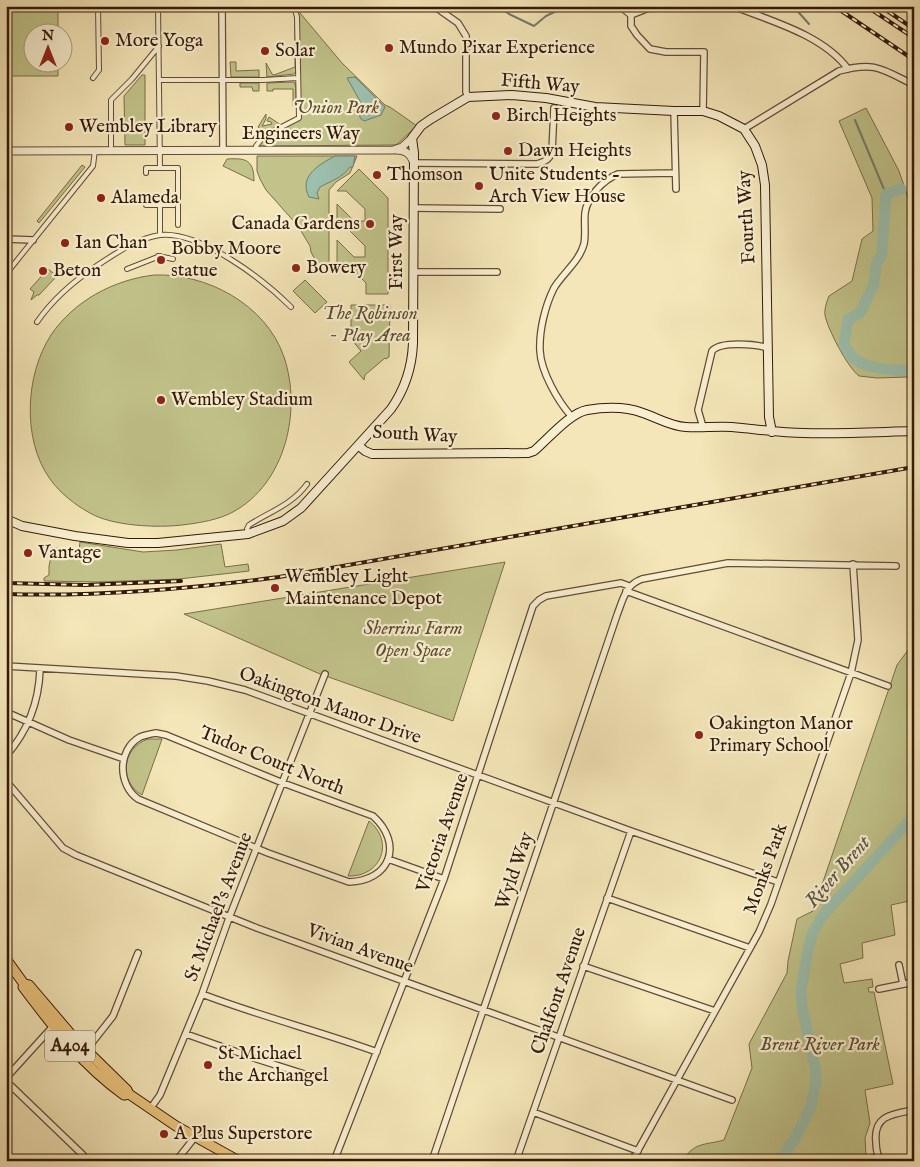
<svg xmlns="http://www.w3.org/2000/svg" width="920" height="1167" viewBox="0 0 920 1167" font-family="'IM FELL English',serif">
<rect width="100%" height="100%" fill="#f4e6b8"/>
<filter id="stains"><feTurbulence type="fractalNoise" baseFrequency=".004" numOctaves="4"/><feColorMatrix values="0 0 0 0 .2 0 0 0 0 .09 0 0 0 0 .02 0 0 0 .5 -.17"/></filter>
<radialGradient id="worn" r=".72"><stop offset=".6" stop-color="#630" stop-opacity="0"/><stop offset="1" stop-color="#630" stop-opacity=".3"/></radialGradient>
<path fill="#c1c38a" stroke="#7a6e48" d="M295 7 342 63 385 105 390 107 417 126 396 145 256 146 259 141 299 118 296 52V71L294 74 267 77 266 63 272 74 274 75 295 67Z
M11 9H58V32H32V62L58 63V76H10Z
M230 62H236V71L259 70V77H231Z
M142 75H145V145H125L124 96Z
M294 82 296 87V106H293V89H273V91H267V83Z
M240 83H259V91H253L252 87H240Z
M866 108 899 171 914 215V378L907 377 877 378 859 376C848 368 827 328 825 315 824 309 827 301 829 296L852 281 862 239 873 231 872 198 839 121Z
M266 114V119L262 126 272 124 271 122 267 121 269 117 281 125C270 130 268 135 258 127Z
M257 156H357L350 173 336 182 329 190V264L328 266 319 267 311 252 310 246 298 226 266 190 260 179 257 171Z
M227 159C245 158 254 159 254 181L223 166Z
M82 165 85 167 39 223 37 221Z
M359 169 388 198V294H366V283L348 265H337V240L354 257H365V246L347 228H337V204L354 221H365V209L346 191H337Z
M48 269 57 276 39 295H37L31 300 34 292 30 289Z
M154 275C206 273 266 304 284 357 302 410 286 483 233 512 218 520 199 523 182 525 157 528 112 526 90 513 75 505 60 493 50 479 22 440 25 375 51 335 74 301 113 280 154 275Z
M305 280 327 302 315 313 293 291Z
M351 305H390L389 357 386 359 385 358 365 375 364 380 349 362 361 351 351 339Z
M80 542 143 552 177 550 221 544 225 567 248 564 249 571 179 579 98 582 44 581V578L49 575V566L51 557 46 552 47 547 79 551Z
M505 562 453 721 320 674 184 614Z
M914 642V900L891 905 895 935 862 943 863 958 840 964 844 983 872 979 873 987 868 988 869 992H874L893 1084 865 1090 870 1123 865 1138 866 1155 832 1161H683C693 1142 706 1145 724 1140L752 1068 749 1044 787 973 788 961 797 919 813 911 897 665Z
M148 739H162L142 795C118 781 122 748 148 739Z
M369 821C395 842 381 877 348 876Z"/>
<path fill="#9cc0ae" stroke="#727d6b" d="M355 77 385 107 381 115 364 121 360 118V101L347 78Z
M335 156H355L353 167H350C342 178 331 181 320 187L317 193 319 199 309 197C298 176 320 164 335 156Z"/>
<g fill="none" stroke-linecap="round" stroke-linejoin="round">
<path stroke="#727d6b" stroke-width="2" d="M497 6 509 14 534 26 546 16 567 6
M793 6 809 24
M855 120 886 194"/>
<path stroke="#9cc0ae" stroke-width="11" d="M901 189 886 194 882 254 876 265 874 284 860 313 848 319 844 345C847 349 851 357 856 360 873 370 895 371 914 370
M779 1161 795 1139 811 1106 816 1082 815 1067 802 1007 801 991 808 950 813 932 824 914 914 816"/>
<g stroke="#644c33" stroke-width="6">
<path id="pedestrian" d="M158 6 160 168
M226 7H295
M93 78 99 70 98 6
M159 80H263L298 78
M111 146V100L132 79 159 46
M256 146 264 136 299 118 297 17 294 6
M146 173V168H178V225
M146 201V205H174V201
M160 205V235
M158 256 173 259
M127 269 160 256
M6 274 93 166 95 150
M37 322C53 299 75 280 98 265 116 253 138 238 160 235 201 231 264 280 291 307
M248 534 247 529 249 525C269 512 292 505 307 484"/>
</g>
<g stroke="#644c33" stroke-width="8">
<path id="minor" d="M222 6 223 150
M434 6 458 23 466 36V92L468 97
M620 6 631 15V26L637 35 650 49 666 52H704L703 111
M733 6C771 21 823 35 848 69
M631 15 654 6
M674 111 676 189
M744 129 839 71C875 61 882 69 914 85
M413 163 537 164C544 162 549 160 552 152L554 108
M413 208 500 209
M6 239 33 240
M413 272H497
M6 404H7
M571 416C558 401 541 372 540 351 539 331 545 306 554 288 563 273 579 262 584 244 586 234 584 224 585 213 587 197 603 180 618 174L675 173
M703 427 698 410 712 351C720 341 756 344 768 348
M626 591 888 686
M6 666 176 676 208 681 245 690 631 831 778 882
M6 712 69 740 124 759
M156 733 166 735 283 783 373 816C404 844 390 881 349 882L268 853 138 799C118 785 117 750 140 737 145 735 150 734 156 733Z
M6 756C28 731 39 702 40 669
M6 781 63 848 76 855 257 928 732 1100
M388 859 444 879
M607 898 750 948
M899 965 903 984
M583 966 715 1011
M879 989 914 982
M202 994C259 1016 319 1031 377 1052
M186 1034 254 1058 320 1079
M80 1058 113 1016 138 953
M6 1078 55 1024
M6 1081 83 1155 77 1161
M150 1109 160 1095 202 994 229 918 325 674
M533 1112 638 1151
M176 1161 195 1137
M334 1161 444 879 533 606 539 600 546 596 621 583 629 586
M432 1161 617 615C623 600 625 585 642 579L728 563 896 566
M516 1161 631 831
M632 1161 759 932 771 904 851 673 858 640 853 564
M866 1161 878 1156
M881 1161C877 1155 876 1149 876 1142 873 1115 893 1114 914 1110"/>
</g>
<g stroke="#644c33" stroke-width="9">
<path id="tertiary" d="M396 150C405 150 410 153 413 161
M6 151 393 150 402 147 412 138"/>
</g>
<g stroke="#341907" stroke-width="10">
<path id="secondary" d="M359 446 365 451 372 454 528 453 534 451C548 439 570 413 587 410 605 407 627 407 643 413 658 418 670 426 686 427 701 428 717 426 732 427 756 429 780 433 804 433 840 434 877 432 914 431
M6 519 22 526 75 536 128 543H158L248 534 283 521 301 508 391 409C405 389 412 368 413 343L414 153 412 138 421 126 431 119 468 97 512 95 546 98 595 107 674 111H703L719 116 744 129 755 146 762 165 765 185 769 417 772 432"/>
</g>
<g stroke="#341907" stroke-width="11">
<path id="primary" d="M6 959 24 984 23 987C53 1027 83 1066 124 1095L129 1094
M24 984 29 985 75 1039 127 1090 129 1094 176 1126 239 1161"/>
</g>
<use href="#pedestrian" stroke="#f8efd1" stroke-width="4"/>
<use href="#minor" stroke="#f8efd1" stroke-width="5.5"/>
<use href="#tertiary" stroke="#f8efd1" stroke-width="7"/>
<use href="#secondary" stroke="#f8efd1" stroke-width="8"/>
<use href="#primary" stroke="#eac37c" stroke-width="9"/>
<g stroke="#341907" stroke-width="4">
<path id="rail" d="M834 6 914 60
M866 6 914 38
M880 6 914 29
M6 583 85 585 181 581
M6 594C98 597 188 589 279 577L914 467"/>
</g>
<use href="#rail" stroke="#f8efd1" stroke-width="2" stroke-dasharray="5.5" stroke-linecap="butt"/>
</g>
<g fill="#8f2418" stroke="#f8efd1" stroke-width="2">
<circle cx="105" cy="41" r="5"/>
<circle cx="389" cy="48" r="5"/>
<circle cx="265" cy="51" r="5"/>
<circle cx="496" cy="116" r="5"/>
<circle cx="69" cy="127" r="5"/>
<circle cx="508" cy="151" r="5"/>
<circle cx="377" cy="175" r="5"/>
<circle cx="479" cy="186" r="5"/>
<circle cx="101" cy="198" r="5"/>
<circle cx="370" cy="224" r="5"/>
<circle cx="65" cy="243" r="5"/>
<circle cx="161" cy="260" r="5"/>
<circle cx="296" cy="268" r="5"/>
<circle cx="43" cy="271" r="5"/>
<circle cx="161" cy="400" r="5"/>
<circle cx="28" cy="553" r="5"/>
<circle cx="275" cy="588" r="5"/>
<circle cx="699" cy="735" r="5"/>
<circle cx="208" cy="1065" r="5"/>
<circle cx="164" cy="1134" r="5"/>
</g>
<g text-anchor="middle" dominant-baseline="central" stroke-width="4.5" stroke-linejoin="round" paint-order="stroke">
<rect fill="#f8efd1" stroke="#6f5944" stroke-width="1" x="45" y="1030.5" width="50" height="31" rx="4"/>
<g font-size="18" font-weight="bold" fill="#341907">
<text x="70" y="1046">A404</text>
</g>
<g font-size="19" fill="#341907" stroke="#f8efd1" text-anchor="start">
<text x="115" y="41">More Yoga</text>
<text x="399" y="48">Mundo Pixar Experience</text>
<text x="275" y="51">Solar</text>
<text x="506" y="116">Birch Heights</text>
<text x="79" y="127">Wembley Library</text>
<text x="518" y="151">Dawn Heights</text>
<text x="387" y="175">Thomson</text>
<text x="489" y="175">Unite Students -<tspan x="489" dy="22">Arch View House</tspan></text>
<text x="111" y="198">Alameda</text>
<text x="360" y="224" text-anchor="end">Canada Gardens</text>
<text x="75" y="243">Ian Chan</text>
<text x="171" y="249">Bobby Moore<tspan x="171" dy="22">statue</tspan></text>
<text x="306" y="268">Bowery</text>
<text x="53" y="271">Beton</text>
<text x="171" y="400">Wembley Stadium</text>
<text x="38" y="553">Vantage</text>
<text x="285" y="577">Wembley Light<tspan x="285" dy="22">Maintenance Depot</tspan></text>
<text x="709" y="724">Oakington Manor<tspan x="709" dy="22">Primary School</tspan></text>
<text x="218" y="1054">St Michael<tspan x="218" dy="22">the Archangel</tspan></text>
<text x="174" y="1134">A Plus Superstore</text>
</g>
<g font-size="19" fill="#341907" stroke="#f8efd1">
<text transform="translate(540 84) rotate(5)">Fifth Way</text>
<text x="301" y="134">Engineers Way</text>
<text transform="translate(747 217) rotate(-93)">Fourth Way</text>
<text transform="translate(397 252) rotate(-90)">First Way</text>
<text transform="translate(415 435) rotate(3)">South Way</text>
<text transform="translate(330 706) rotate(20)">Oakington Manor Drive</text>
<text transform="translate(272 761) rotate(22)">Tudor Court North</text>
<text transform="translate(443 833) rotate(-71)">Victoria Avenue</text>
<text transform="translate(766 869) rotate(-70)">Monks Park</text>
<text transform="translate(515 871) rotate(-71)">Wyld Way</text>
<text transform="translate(219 907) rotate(-69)">St Michael's Avenue</text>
<text transform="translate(360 949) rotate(20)">Vivian Avenue</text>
<text transform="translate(559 991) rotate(-71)">Chalfont Avenue</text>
</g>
<g font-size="19" font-style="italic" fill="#5e4c2e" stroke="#f8efd1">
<text x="336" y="108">Union Park</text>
<text x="370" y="314">The Robinson<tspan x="370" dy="22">- Play Area</tspan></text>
<text x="413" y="629">Sherrins Farm<tspan x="413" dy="22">Open Space</tspan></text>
<text x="820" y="1045">Brent River Park</text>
</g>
<g font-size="20" font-style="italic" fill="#585341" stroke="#f8efd1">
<text transform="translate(838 872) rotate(-49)">River Brent</text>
</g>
</g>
<rect width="920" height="1167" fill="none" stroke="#f4e6b8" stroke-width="25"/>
<rect x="8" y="8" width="905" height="1152" fill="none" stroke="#341907" stroke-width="2.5"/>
<rect x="12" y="12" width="895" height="1142" fill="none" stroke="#341907"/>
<g transform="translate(48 48)"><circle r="24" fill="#f8efd1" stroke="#aa9980"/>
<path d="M0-4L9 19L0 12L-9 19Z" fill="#8f2418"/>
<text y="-8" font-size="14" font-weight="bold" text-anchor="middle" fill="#341907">N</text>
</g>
<rect width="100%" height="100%" filter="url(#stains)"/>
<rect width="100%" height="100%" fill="url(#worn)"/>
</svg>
